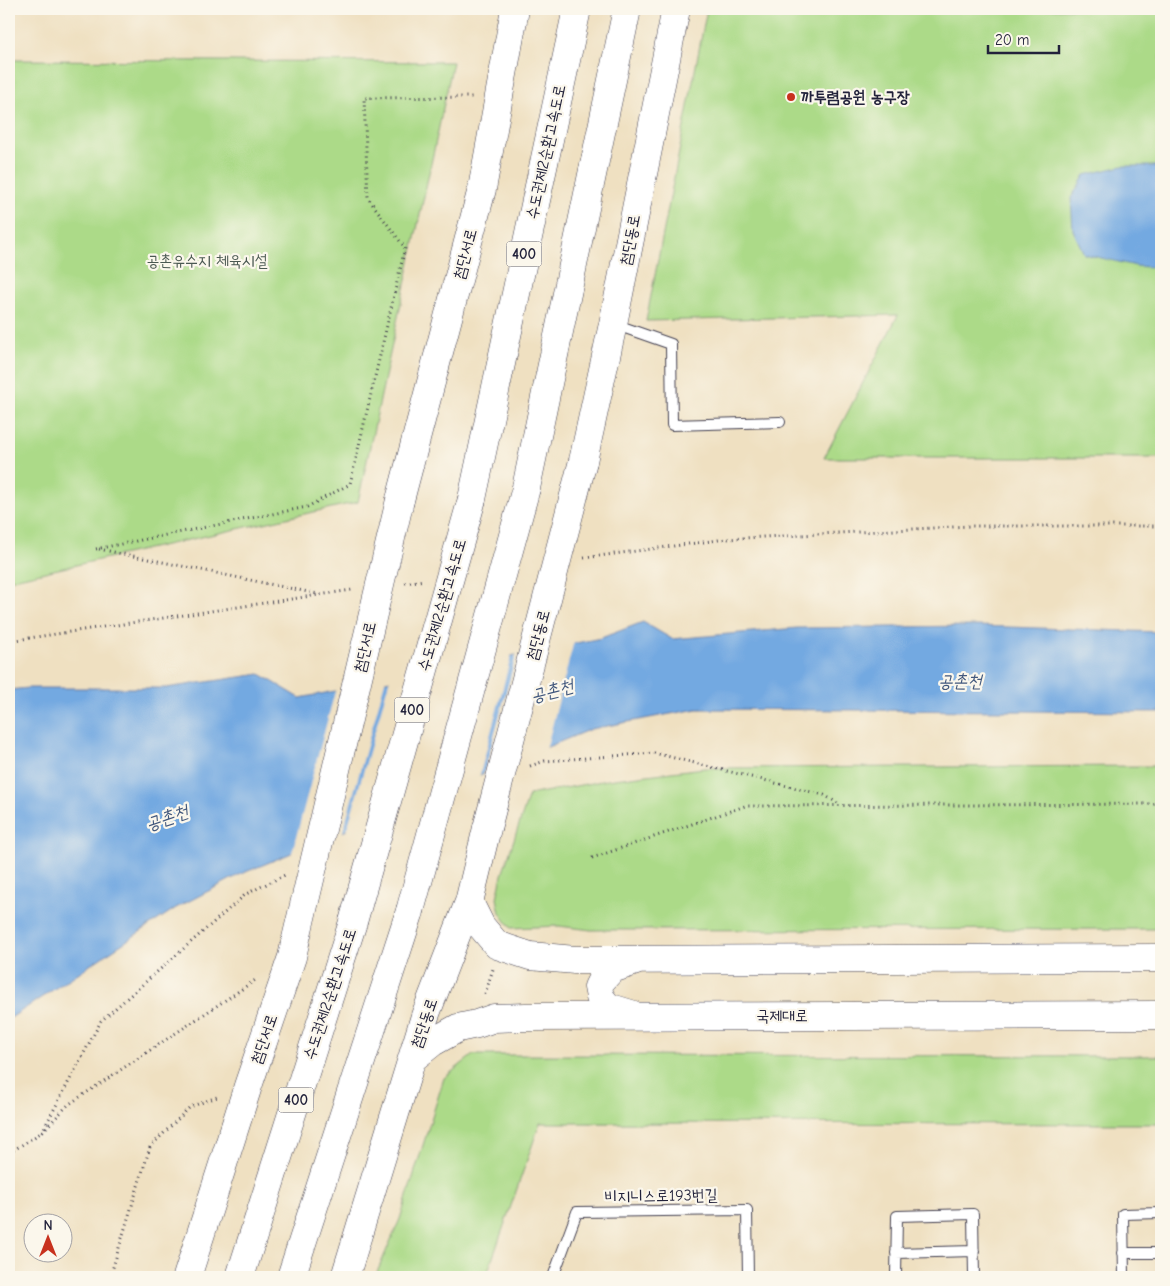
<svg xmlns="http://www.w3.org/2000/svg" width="1170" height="1286" viewBox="0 0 1170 1286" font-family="'Comic Neue','Poor Story',sans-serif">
<rect width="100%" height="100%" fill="#fbf7ec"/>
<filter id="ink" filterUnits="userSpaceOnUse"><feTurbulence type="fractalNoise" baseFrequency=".02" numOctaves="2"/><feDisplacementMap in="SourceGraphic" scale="10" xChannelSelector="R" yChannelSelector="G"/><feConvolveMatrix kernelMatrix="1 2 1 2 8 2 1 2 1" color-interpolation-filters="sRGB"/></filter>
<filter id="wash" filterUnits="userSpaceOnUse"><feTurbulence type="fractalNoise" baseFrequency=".0096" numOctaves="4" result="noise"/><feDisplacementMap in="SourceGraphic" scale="20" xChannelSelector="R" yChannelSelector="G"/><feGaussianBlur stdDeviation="1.12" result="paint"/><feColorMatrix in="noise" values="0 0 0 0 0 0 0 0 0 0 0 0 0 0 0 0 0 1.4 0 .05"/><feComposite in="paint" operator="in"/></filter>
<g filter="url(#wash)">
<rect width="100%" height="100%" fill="#efe0c1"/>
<path fill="#acda88" stroke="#677e62" d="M707 9H1161V458H824L898 315 646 321Z
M9 60 453 62 358 502 9 580Z
M1161 766V929L591 930 559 926 511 928 500 913 497 898 502 875 529 795 607 780 704 768Z
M473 1055 1161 1056V1124L540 1123 486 1277H375L400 1219 444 1078Z"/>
<path fill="#73a9e1" stroke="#4a668e" d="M1122 166H1161V268L1136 266 1084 254 1073 230 1071 198 1085 175Z
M643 622 672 639 797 628 977 626 1161 632V712L697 709 591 729 241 874 176 908 9 1019V690L28 688H166L260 674 300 698 601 638Z"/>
<path fill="#efe0c1" d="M574 641 546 750 483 776 517 652Z
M512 653 479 778 346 833 390 678Z
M386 678 342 835 291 856 336 688Z"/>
</g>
<g filter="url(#ink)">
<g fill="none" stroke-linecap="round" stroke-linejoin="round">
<g stroke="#413e4f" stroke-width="12">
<path id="lane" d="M614 324 671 344 672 425 780 422
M896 1253 974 1251
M1123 1253H1161
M553 1277 577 1212 747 1210 748 1277
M896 1277 897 1216 973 1214 974 1277
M1124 1277 1123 1214 1161 1213"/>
</g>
<g stroke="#413e4f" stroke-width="29">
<path id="secondary" d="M583 461 613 324 676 9
M400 500 482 189 515 9
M469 902 481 926 497 945 530 956 575 960 1161 958
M631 1014 608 1007 600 997 598 987 601 981 612 969 636 961
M413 1058 433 1042 458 1028 477 1024 494 1018 526 1017 1161 1015
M187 1277 248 1086 292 957 295 943
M345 1277 425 1016 469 902 487 828"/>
</g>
<g stroke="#413e4f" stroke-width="29">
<path id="highway" d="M526 488 627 9
M472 499 577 9
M240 1277 353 922
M291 1277 410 911"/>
</g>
<path stroke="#413e4f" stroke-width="3" stroke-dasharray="1 4" stroke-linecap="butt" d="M96 549 307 507 350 484 405 248 368 198 364 98 474 97
M99 549 318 594
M584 558 726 539 970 526H1161
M405 583 424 580
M9 641 352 590
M530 766 545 761 654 753 824 795 841 805
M592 858 745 806 1161 804
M485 994 493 969
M42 1132 101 1021 246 894 285 875
M9 1153 42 1132 68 1105 257 979
M110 1277 150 1147 190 1107 217 1097"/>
<use href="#lane" stroke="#fff" stroke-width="10"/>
<use href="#secondary" stroke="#fff" stroke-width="28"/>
<use href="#highway" stroke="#fff" stroke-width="28"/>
<g stroke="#413e4f" stroke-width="29" stroke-linecap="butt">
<path id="secondary-bridge" d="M487 828 583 461
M295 943 400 500"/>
</g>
<g stroke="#413e4f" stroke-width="29" stroke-linecap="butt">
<path id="highway-bridge" d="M410 911 526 488
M353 922 472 499"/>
</g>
<use href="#secondary-bridge" stroke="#fff" stroke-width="28"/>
<use href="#highway-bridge" stroke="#fff" stroke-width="28"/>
</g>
</g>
<circle fill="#c8321e" stroke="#fbf7ec" stroke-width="2" cx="791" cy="97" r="5"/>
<g text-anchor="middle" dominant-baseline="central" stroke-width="4.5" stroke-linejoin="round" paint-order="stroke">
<g fill="#fbf7ec" stroke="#636270" stroke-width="1">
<rect x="506.5" y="241.5" width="35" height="25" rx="4"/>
<rect x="394.5" y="697.5" width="35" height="25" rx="4"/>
<rect x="278.5" y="1087.5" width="35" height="25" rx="4"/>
</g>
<g font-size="15" font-weight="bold" fill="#22223b">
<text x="524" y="254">400</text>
<text x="412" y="710">400</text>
<text x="296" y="1100">400</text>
</g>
<g font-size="16" font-weight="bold" fill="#22223b" stroke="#fbf7ec" text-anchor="start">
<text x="801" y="97">까투렴공원 농구장</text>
</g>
<g font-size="16" fill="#22223b" stroke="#fbf7ec">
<text transform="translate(546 152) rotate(-78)">수도권제2순환고속도로</text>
<text transform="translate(630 240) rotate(-79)">첨단동로</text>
<text transform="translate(465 254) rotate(-75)">첨단서로</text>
<text transform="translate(442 605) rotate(-74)">수도권제2순환고속도로</text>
<text transform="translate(538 635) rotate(-75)">첨단동로</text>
<text transform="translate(365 647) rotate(-77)">첨단서로</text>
<text transform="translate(330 994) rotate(-72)">수도권제2순환고속도로</text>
<text x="782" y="1016">국제대로</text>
<text transform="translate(424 1023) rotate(-71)">첨단동로</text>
<text transform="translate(264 1039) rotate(-71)">첨단서로</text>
<text transform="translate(661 1196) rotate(-1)">비지니스로193번길</text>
</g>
<g font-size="16" fill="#4b5952" stroke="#fbf7ec">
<text x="207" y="261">공촌유수지 체육시설</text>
</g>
<g font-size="18" font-style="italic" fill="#42587d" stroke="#fbf7ec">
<text x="960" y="681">공촌천</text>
<text transform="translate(552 691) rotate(-15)">공촌천</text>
<text transform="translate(167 818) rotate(-19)">공촌천</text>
</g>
</g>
<rect width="1170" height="1286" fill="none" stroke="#fbf7ec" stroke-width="30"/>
<g transform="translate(48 1238)"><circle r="24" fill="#fbf7ec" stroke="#a4a2a5"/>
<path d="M0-4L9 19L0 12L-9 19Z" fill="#c8321e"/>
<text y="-8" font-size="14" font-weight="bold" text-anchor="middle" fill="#22223b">N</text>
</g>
<path d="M988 45v8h71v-8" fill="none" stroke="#22223b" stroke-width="2.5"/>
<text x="995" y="45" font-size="15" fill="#22223b" stroke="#fbf7ec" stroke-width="4" paint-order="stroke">20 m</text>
</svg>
